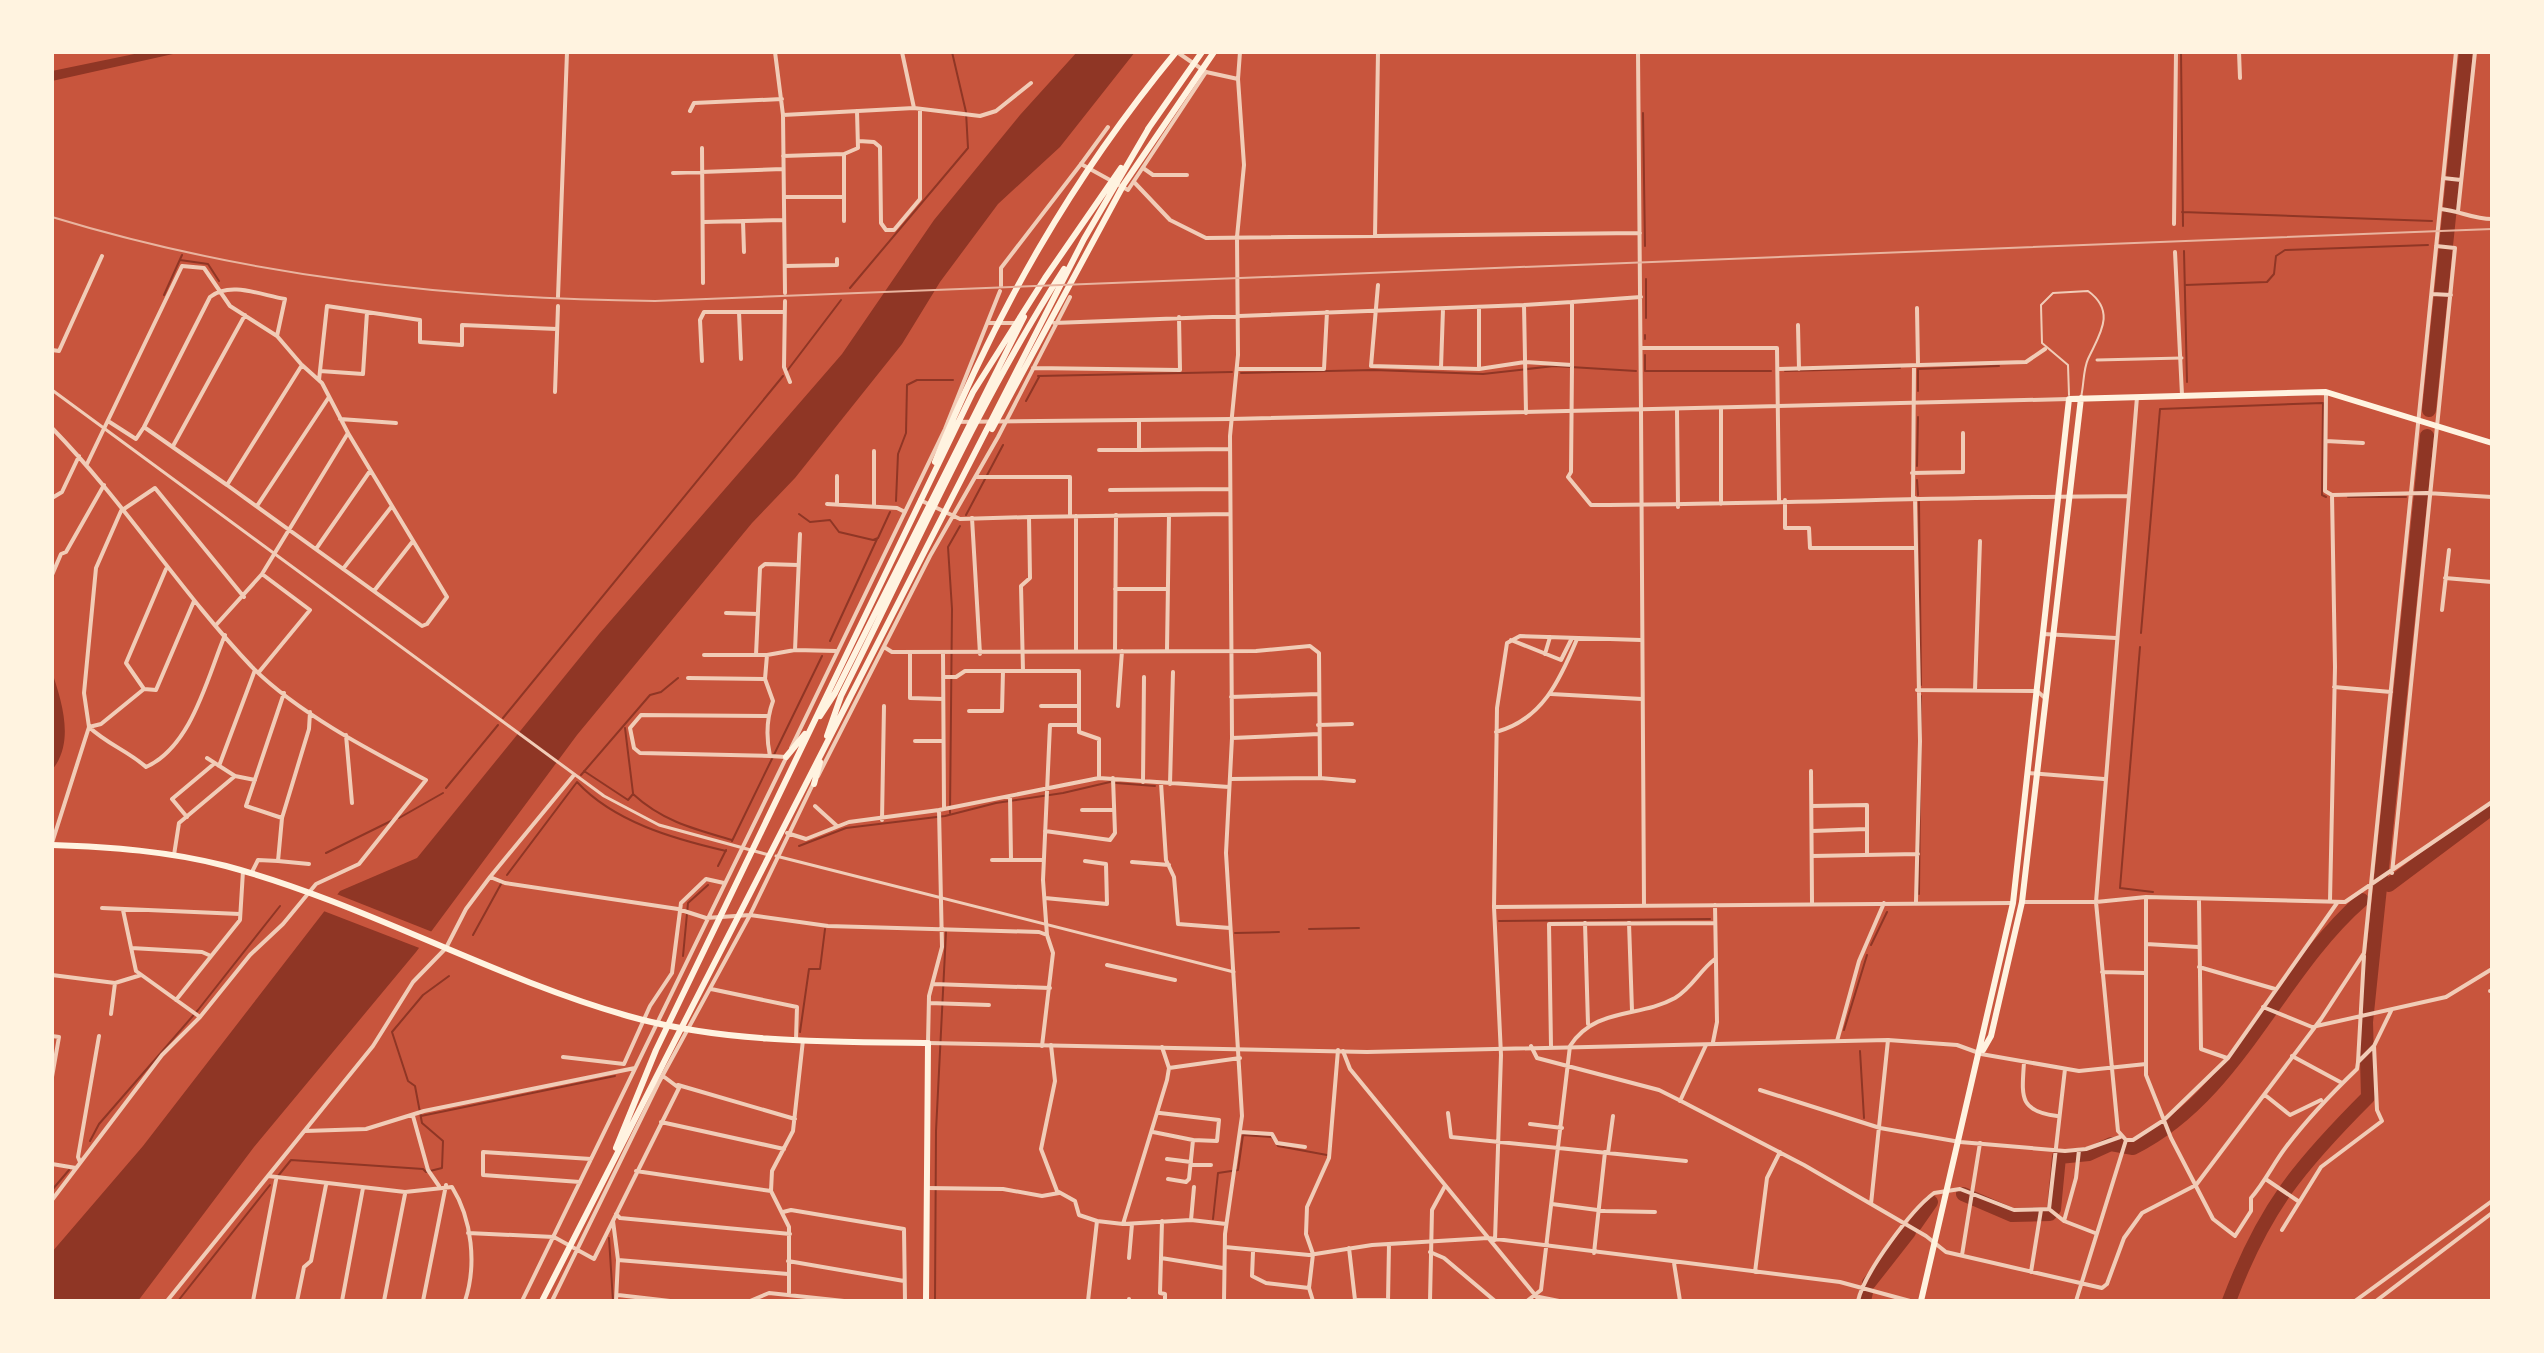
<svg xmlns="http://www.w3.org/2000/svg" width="2544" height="1353" viewBox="0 0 2544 1353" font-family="Helvetica,sans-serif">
<rect width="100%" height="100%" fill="#c8553d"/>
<path fill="#8f3625" d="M144 52H182L52 81V71Z
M1077 52H1135L1060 147 998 204 940 282 902 344 795 478 752 523 577 735 416 952 254 1147 138 1301H52V1252L143 1146 340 891 417 858 599 634 842 354 934 220 1020 115Z
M52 672C62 702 75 743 52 770Z"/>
<path fill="#c8553d" d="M334 893 435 933 422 949 321 910Z"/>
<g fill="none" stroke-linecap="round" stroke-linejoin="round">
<path stroke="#8f3625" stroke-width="2" d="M2181 52 2183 226
M1643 113 1645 246
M2182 212 2432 221
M2444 221H2449
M2442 244H2446
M2184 251 2187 382
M180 260 208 264 219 281
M2185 285 2267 282 2274 274 2276 256 2285 250 2428 245
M850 288 968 148 966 112 952 52
M164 295 182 255
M1646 318V279
M1645 335V339
M1645 355V371H1771
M1918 369 1999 366
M1918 369V391
M787 371 841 300
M1785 371 1900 368
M1241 373 1374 370 1483 374 1554 366 1636 371
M1038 376 1232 372
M1026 401 1039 377
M1917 466 1918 417
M1917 480 1918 495
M2348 497H2406
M2415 497H2420
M896 501 898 454 906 433 907 385 917 380H953
M1919 502 1921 685
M799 514 810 522 830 520 839 532 873 540 878 538 890 512
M966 515 1003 445
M2141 633 2160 409 2323 403 2322 495 2326 497
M830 641 877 539
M2140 647 2120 888 2153 892
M503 718 783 376
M625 728 633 793
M584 771 628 800 633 794C662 821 694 829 732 840
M581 775 650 695 661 692 678 678
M1116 783 1155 786
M446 788 498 725
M950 813 952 609 948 547 960 526
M399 818 443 793
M732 841 822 656
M799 846 846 828 945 816 996 803 1063 793 1110 782
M326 853 393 820
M718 866 726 850
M507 875 577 782C614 822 674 839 726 851
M1919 894 1921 696
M2353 906 2356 905
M1499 921 1710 919
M1309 929 1359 928
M1235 933 1279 932
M473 935 501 884
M1871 945 1887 912
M683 956 688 903 708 885
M1844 1030 1867 955
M800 1032 809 969H820L825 929
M1860 1051 1864 1118
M421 1116 615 1076
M90 1141 99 1124 198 1010 280 906
M278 1176 291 1160 423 1169 426 1172 442 1168 443 1141 422 1123 415 1086 408 1081 392 1032 423 995 449 976
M52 1190 69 1170
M1213 1219 1218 1173 1238 1170 1243 1135 1272 1137 1278 1146 1327 1155
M609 1238 613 1301
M178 1301 270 1185
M935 1301 936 1131 946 932"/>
<path stroke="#8f3625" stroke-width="14" d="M2429 410 2466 52
M2389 885 2492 808
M1963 1194 2012 1215 2050 1214 2054 1209 2059 1157 2089 1154 2111 1144 2133 1148C2238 1096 2277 974 2362 900
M1915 1225 1931 1202
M1869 1283 1909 1232
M1864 1301 1866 1292
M2229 1301C2264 1208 2299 1166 2368 1097L2366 1022 2427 436"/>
<path stroke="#f1ccb7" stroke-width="2" d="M2069 395 2068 365 2042 343 2041 305 2053 293 2088 291C2117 312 2099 335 2088 359 2083 370 2084 385 2081 397"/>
<path stroke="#f1ccb7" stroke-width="3" d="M2097 360 2182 358
M52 390 604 796 659 825 769 855
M776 856 1234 972"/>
<path stroke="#f1ccb7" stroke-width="4" d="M775 52 783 115 785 293
M902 52 914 108
M1177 52 1206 72 1238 79 1244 165 1237 237 1238 355 1230 436 1232 738 1226 853 1242 1116 1225 1234 1224 1301
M1638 52 1641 411
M2239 52 2240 78
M1238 79 1240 52
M690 111 694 103 782 99
M783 115 914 108 980 116 996 111 1031 83
M859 141 874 142 880 147 881 223 886 230H894L920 199V109
M702 148 703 283
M844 154 858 148 857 111
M783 156 844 154V221
M1143 168 1153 175H1187
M673 173 783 169
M2443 178 2461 180
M1134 182 1170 220 1206 238 1640 233
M784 197H844
M2441 209C2460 211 2473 219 2492 219
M2458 211 2475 52
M743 221 744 252
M704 222 784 220
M2174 224 2176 52
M1375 236 1378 52
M2175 252 2182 395
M785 266 837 265V259
M1378 285 1371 366 1479 369
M1001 286V268L1081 164
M2432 294 2451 295
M558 297 567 52
M785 301 784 367 790 382
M1572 302 1641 297
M1524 305 1572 302V365
M1479 307V369L1525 362 1572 365 1571 472 1568 477 1591 505C1770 504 1949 497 2128 496
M1917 308 1918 365
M739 312 741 359
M988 323H1017
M1054 323 1524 305 1526 413
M1798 325 1799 369
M1641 348H1777L1779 500
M52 350 59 351 102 256
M702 361 700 320 704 312H785
M302 365 322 383 348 433 447 597 427 624 422 626 227 485Z
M1033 368 1180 370 1179 317
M1441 368 1443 309
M1237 369H1324L1327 312
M1778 369 2026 362 2045 349
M320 371 363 374 367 312
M319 380 327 306 420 320V342L462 345V325L557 329
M555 392 558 306
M2326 392 2325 491 2332 495 2335 667 2330 901
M1721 409V504
M1677 410 1678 507
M340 419 396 423
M108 421 136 439 144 427 227 485
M1139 421V450L1230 449
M144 427 210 297C230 281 261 295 285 299L277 336
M52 428C125 503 180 591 252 667 298 713 369 750 426 780L359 864 316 884 283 924 250 955 200 1017 162 1055 52 1200
M2326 441 2363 443
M173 446 245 315
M1099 450H1139
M874 451V506
M87 464 182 266 204 268 230 306 277 336 301 364
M1912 473 1963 472V433
M837 476V504
M976 477H1070V516
M1110 490 1230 489
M2332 495 2427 493 2492 497
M52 498 62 492 79 456
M1913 498 1914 366
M1915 498 1920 741 1916 902
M920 500 960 519 1029 517
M1785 500V528H1809L1810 548H1915
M827 504 897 508 905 512
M257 506 329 397
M972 518 980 654
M316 549 370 471
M343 569 392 506
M52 575 61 554 66 552 104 485
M2445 578 2492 582
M1115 589H1168
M374 591 413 541
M2442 610 2449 550
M726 613 758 614
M216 625 262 574 348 433
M2043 634 2116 638
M1511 640 1561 660 1572 638
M884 647 892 652 1256 651 1310 646 1319 653 1320 778 1230 779
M795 650 800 534
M1076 650V516
M1167 650 1169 515
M1115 651 1116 515
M910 652V698L943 699
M943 652 944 809
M1545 654 1550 637
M704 655H767
M756 655 760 568 765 564 798 565
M259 672 310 610 262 574
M943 677H956L965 671H1023
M688 678 765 679
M2334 687 2391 692
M144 689 156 690 194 601
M1917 690 2037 691 2045 698
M1975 690 1980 541
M1551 694 1642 699
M1231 697 1318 694
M1041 706H1079
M1118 706 1122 651
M969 711H1002L1003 671
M768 716 641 715 630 728 634 748 640 753 770 756
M1318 725 1352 724
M89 727C107 744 128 751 146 767 192 746 207 678 225 635
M89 727 101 724 144 689 126 663 166 569
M1496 732C1542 720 1560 680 1577 639
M346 735 352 803
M1232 738 1319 734
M915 741H943
M791 748 945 429 1000 291
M786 757 770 756C766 737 766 720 773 701L765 679 767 655 795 650 836 651
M207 758 235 776 255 780
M219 766 255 670
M1811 771 1812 903
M2028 773 2104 779
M818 776 930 556 998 437 1070 297
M1099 778V739L1079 732V671H1023L1021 586 1030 578 1029 517 1230 514
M1320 778 1354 781
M1143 782 1144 677
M1161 783 1166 860 1174 877 1178 924 1230 928
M1170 784 1173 672
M1010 796 1011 859
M815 806 837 826
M1812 806 1867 805V854
M1082 810H1114
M187 817 172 799 215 763
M282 818 246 806 284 693
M882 820 884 706
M1045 831 1110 840 1115 833 1113 778
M1812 831 1866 829
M787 833 806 839 849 822 939 810
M52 843 89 727 84 693 96 568 121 511 155 488 244 597
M174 855 179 823 235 776
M1812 856 1918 854
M992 860H1043
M278 861 309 864
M1132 862 1169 865
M2392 873 2455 248 2436 246
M251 874 258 860 278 861 282 818 309 729 310 712
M490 877 505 883 678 909 706 918 750 915 828 926 1039 932 1047 935
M2146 897V1075L2171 1138 2213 1219 2235 1236 2251 1211V1198C2265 1182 2273 1164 2286 1147 2308 1118 2331 1094 2357 1069L2358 1062 2374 1046 2391 1011
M1045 898 1107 904 1106 864 1085 861
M2199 900 2201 1049 2227 1058
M2021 902H2096L2137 397
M1494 907 1497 708 1507 643 1520 636 1641 640
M102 908 240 914
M123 910 136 971 200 1017
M1585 923 1588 1024
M1629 923 1632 1011
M2146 944 2198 947
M131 948 202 952 211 956
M1107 965 1175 980
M2199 967 2275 989
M2102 972 2145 973
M52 975 115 983 141 975
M933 984 1050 988
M711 989 797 1007 796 1040
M2490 991H2492
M176 1000 240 920 243 871
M929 1003 989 1005
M2263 1007 2312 1027 2446 997 2492 969
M111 1014 115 983
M52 1036 59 1037 52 1077
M1837 1041 1859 961 1884 903
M1713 1042 1717 1022 1715 905
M928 1043 929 996 942 947 939 810 1099 778 1229 787
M1051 1045 1055 1081 1041 1149 1057 1191 1075 1201 1079 1215 1097 1221 1088 1301
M1042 1046 1053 953 1047 935 1043 880 1050 725H1079
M1531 1046 1537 1058 1659 1090 1679 1100 1804 1165 1926 1236 1946 1252 2102 1288 2107 1284 2124 1238 2142 1213 2196 1185 2321 1019 2364 953 2456 52
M1551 1046 1549 924 1715 923
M1343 1051 1350 1069 1540 1301
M1981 1054 2079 1071 2146 1064
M2292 1056 2342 1083
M563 1057 624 1064 650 1006 672 973 681 903 706 879 724 883
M2024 1062C2022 1096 2018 1111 2057 1116
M2358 1062 2364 956
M1169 1068 1240 1058
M678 1085 795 1119
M1760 1090 1880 1128 1960 1142 2065 1151 2086 1149 2120 1137
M2265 1095 2290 1115 2321 1100
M1680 1101 1706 1045
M1160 1113 1219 1120 1217 1141 1193 1140
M1448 1113 1451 1137 1686 1161
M413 1116 428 1170 439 1186
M661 1122 784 1149
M1530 1124 1562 1128
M305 1131 366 1129 424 1111 635 1068
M1153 1132 1193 1140 1189 1179 1186 1182 1168 1179
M1240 1132 1272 1134 1277 1143 1305 1147
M2126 1140 2118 1131 2096 902 2146 897 2345 902 2492 802
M1608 1153 1613 1116
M1167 1159 1191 1162
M80 1162 78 1157 99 1036
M52 1164 76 1168
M1191 1165H1211
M636 1171 771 1191
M268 1176 405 1192 452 1187C472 1219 477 1265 465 1301
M2267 1180 2298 1201
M580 1182 483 1175V1152L591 1159
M927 1188 1003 1189 1042 1196 1059 1193
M1552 1204 1605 1211 1655 1212
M1871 1204 1888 1040
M2049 1209 2064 1221 2095 1233
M783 1212 791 1210 904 1229 905 1301
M616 1214 620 1218 790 1234
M1191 1220 1194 1187
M613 1221 618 1260 788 1274
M1097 1221 1123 1224 1167 1080 1169 1068 1162 1047
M1162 1221 1161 1258 1223 1268
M2064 1221 2076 1178 2079 1150
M1123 1224 1191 1220 1226 1224
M2282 1230 2321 1167 2382 1121 2377 1110 2374 1046
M468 1233 554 1237 594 1259 679 1088 663 1076
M1495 1240 1501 1055 1494 907 2012 903
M1225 1247 1309 1255 1372 1245 1488 1238 1840 1282 1910 1301
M1349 1248 1355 1300H1388
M1253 1252 1252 1276 1266 1283 1309 1288
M1430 1252 1444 1258 1495 1301
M1594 1253 1605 1152
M1962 1255 1980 1143
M1129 1258 1132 1224
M1161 1258 1160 1293 1165 1294V1301
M788 1261 904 1281
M1674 1263 1680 1301
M1755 1272 1767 1178 1780 1152
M2031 1272 2041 1210
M789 1293V1227L771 1191 772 1171 793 1131 803 1040
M618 1295 670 1301
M1539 1297 1559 1301
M167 1301 373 1046 413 982 446 948 466 909 490 877 574 775
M253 1301 276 1180
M297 1301 304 1267 311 1261 326 1185
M342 1301 363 1188
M384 1301 405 1194
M423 1301 446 1185
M522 1301 787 756
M552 1301 658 1084 750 915 813 784
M616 1301 618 1260
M750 1301 769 1293 844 1301
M1129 1301V1299
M1313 1301 1309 1288 1313 1254 1306 1234 1307 1207 1329 1158 1338 1050
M1388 1301 1389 1244
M1527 1301 1541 1290 1570 1046C1595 1007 1639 1018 1675 998 1692 988 1700 970 1715 959
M1858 1301C1864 1273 1911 1210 1934 1193L1960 1189 2014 1210 2049 1209 2065 1069
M2076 1301 2126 1140H2133L2164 1120 2228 1058 2337 903
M2355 1301 2492 1201
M2376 1301 2492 1213"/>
<path stroke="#f1ccb7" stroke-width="4" d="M1108 127 1081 164 1128 190 1206 72
M1641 411 1644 905
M948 422 1231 419 2069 399
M928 1043 1367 1052 1888 1040 1957 1045 1979 1053
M1430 1301 1432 1210 1445 1186"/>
<path stroke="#fff3e0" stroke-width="6" d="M52 845C111 847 168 851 226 866 364 903 491 977 628 1016 724 1043 829 1042 928 1043L926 1301
M1983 1050 1991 1036 2022 902 2081 398
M1921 1301 2013 903 2069 399 2326 392 2492 443"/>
<path stroke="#fff3e0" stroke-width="6" d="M1148 129 1202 52
M992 429 1124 184 1214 52
M935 462C997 310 1071 179 1176 52
M820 716 835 693 1024 317
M827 736 841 696C913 553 978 403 1064 269
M786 757 805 734
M814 784 820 762
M616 1148 656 1050 973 392 1045 278 1121 168
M542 1301 1084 239 1150 126"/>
<path stroke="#e9b49f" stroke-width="2" d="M52 217C249 277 450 299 655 301L2492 229"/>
</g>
<rect width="2544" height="1353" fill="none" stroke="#fff3e0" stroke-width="108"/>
</svg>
